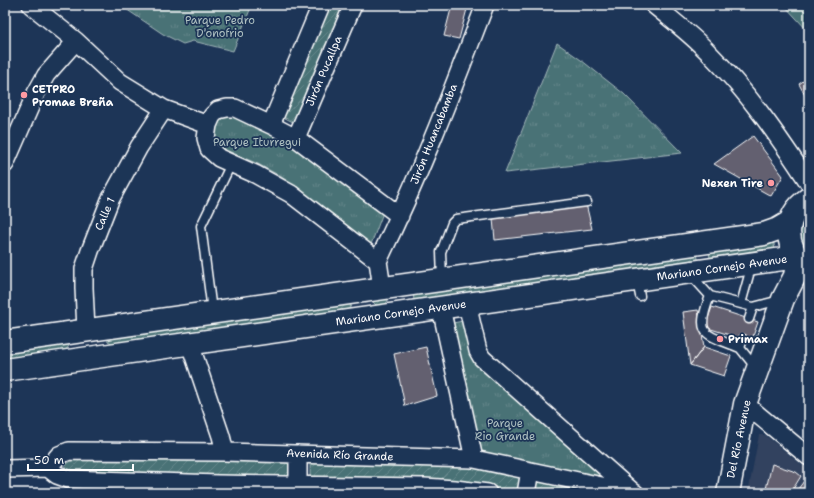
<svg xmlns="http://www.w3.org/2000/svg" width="814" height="498" viewBox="0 0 814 498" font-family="'Shantell Sans',sans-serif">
<defs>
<pattern id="park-tufts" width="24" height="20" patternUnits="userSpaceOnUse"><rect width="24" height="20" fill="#4a7276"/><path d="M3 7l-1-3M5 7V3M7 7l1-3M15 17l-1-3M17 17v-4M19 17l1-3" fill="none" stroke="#65878b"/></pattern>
<pattern id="garden-furrows" width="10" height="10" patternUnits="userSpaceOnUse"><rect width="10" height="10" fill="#4a7276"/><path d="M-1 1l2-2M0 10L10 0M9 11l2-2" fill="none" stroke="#65878b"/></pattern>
</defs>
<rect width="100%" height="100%" fill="#1d3557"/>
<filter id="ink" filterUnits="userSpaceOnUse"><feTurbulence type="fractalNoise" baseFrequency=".025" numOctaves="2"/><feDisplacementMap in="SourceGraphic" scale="8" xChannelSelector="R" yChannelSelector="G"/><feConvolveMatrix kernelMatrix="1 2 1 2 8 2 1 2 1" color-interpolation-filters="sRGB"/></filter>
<g filter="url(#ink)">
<path fill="#32425e" d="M759 435H765L809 471V493H748Z"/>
<path fill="url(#park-tufts)" stroke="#a4b8ba" d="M120 5H252L233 51 193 41 183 44 163 34Z
M784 5H809V33L808 31Z
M557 43 581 60 624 94 682 153 505 173Z
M224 110 269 125 384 210 370 247 324 211 296 187 280 176 258 164 217 146C209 135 219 121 224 110Z
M809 213V258L801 248 798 229 802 221Z
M463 321 473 359 607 476 606 481 480 456 448 324Z"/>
<path fill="url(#garden-furrows)" stroke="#a4b8ba" d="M322 5H347L297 124 277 114Z
M772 235 775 249 773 252 713 261 710 258 708 245Z
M696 246 698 259 696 263 414 301 412 283Z
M361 288 349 309 113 344 108 341 106 330Z
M389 296C388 304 384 307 376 305L371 300Z
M67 335 69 346 65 351 5 359V340Z
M76 458 293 462V480L65 471V465Z
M310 460 475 467 521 474 518 493H515L472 485 310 478Z
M540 480 609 493H534L535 482Z"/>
<path fill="#64606f" stroke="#fff" d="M452 5H456L467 9 459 39 444 36Z
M809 77V118L806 110 808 101 799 84Z
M753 136 783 176 771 196 714 164Z
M586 204 592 229 495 240 493 219Z
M712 307 758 322 751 342 705 327Z
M698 310 704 347 690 365 683 312Z
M426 347 437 396 405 406 394 354Z
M704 347 731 356 724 376 690 365Z
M772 464 796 472 801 476 793 489H787L786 493H765Z
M804 481 809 485V493H795Z"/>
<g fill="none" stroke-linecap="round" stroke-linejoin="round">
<g stroke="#fff" stroke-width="11">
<path id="lane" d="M690 274 710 296 753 307 780 300
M442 279 441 252 452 223 456 219 587 202
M637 281 640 296
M710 296C694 337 706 334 740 348
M741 304 752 264
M212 311 201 226 231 164
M749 319 753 307
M743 339 740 348 756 368"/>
</g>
<g stroke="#fff" stroke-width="20">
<path id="street" d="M31 5 76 41 120 82 164 109 208 125
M654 5C672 20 692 35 709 53 747 91 779 137 809 183
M271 125 321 5
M296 138 353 5
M5 164 36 93 46 75 76 41
M378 261 291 194 255 174 219 158 209 149 206 138 208 125 212 116 218 110 227 108H235L271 125 296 138 400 216
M378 261C419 178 452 91 485 5
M378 261 382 288
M467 304 478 351 482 358 633 492
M441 308 474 459
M86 330 84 288V269L90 251 110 200 139 147 164 109
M190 344 221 436 225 452
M745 404 809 457
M48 468 59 455 69 451 225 452 474 459 635 493
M5 469 48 468 57 475 68 479 218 484 424 487 455 489 488 493
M298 485V454
M526 493 530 471"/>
</g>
<g stroke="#fff" stroke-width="25">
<path id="secondary" d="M806 266C783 246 783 216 809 198
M5 342 764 234 778 229 790 222
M5 370 797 257
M728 493 745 404 783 299 795 276 798 259"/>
</g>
<use href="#lane" stroke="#1d3557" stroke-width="8"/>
<use href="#street" stroke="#1d3557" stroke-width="17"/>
<use href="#secondary" stroke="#1d3557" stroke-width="22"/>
</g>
</g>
<g fill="#ff9aa2" stroke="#1d3557" stroke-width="1.5">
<circle cx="24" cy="95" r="4"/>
<circle cx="771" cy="183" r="4"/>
<circle cx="720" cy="339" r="4"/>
</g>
<g text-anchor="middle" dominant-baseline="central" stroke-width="3.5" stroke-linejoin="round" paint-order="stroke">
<g font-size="11" fill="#aec0c1" stroke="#1d3557">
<text x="220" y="20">Parque Pedro<tspan x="220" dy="13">D'onofrio</tspan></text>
<text x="257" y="142">Parque Iturregui</text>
<text x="505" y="423">Parque<tspan x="505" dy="13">Rio Grande</tspan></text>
</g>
<g font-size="11" fill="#fff" stroke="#1d3557">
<text transform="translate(324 71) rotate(-67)">Jirón Pucallpa</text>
<text transform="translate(434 134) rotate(-68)">Jirón Huancabamba</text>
<text transform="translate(105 214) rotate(-67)">Calle 1</text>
<text transform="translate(722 268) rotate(-8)">Mariano Cornejo Avenue</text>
<text transform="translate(401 313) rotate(-8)">Mariano Cornejo Avenue</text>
<text transform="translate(739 439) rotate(-78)">Del Río Avenue</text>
<text transform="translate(340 455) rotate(2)">Avenida Río Grande</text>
</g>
<g font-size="11" font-weight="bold" fill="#fff" stroke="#1d3557" text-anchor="start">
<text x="32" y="89">CETPRO<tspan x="32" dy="13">Promae Breña</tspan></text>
<text x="763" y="183" text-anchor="end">Nexen Tire</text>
<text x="728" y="339">Primax</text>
</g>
</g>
<rect width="814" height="498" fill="none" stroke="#1d3557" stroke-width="20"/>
<rect x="10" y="10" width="794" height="478" fill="none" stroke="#fff" stroke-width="1.5" filter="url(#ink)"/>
<path d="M28 464v6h105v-6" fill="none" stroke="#ffffff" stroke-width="2"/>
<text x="34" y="464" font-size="12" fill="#ffffff" stroke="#1d3557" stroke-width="3" paint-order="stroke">50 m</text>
</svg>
